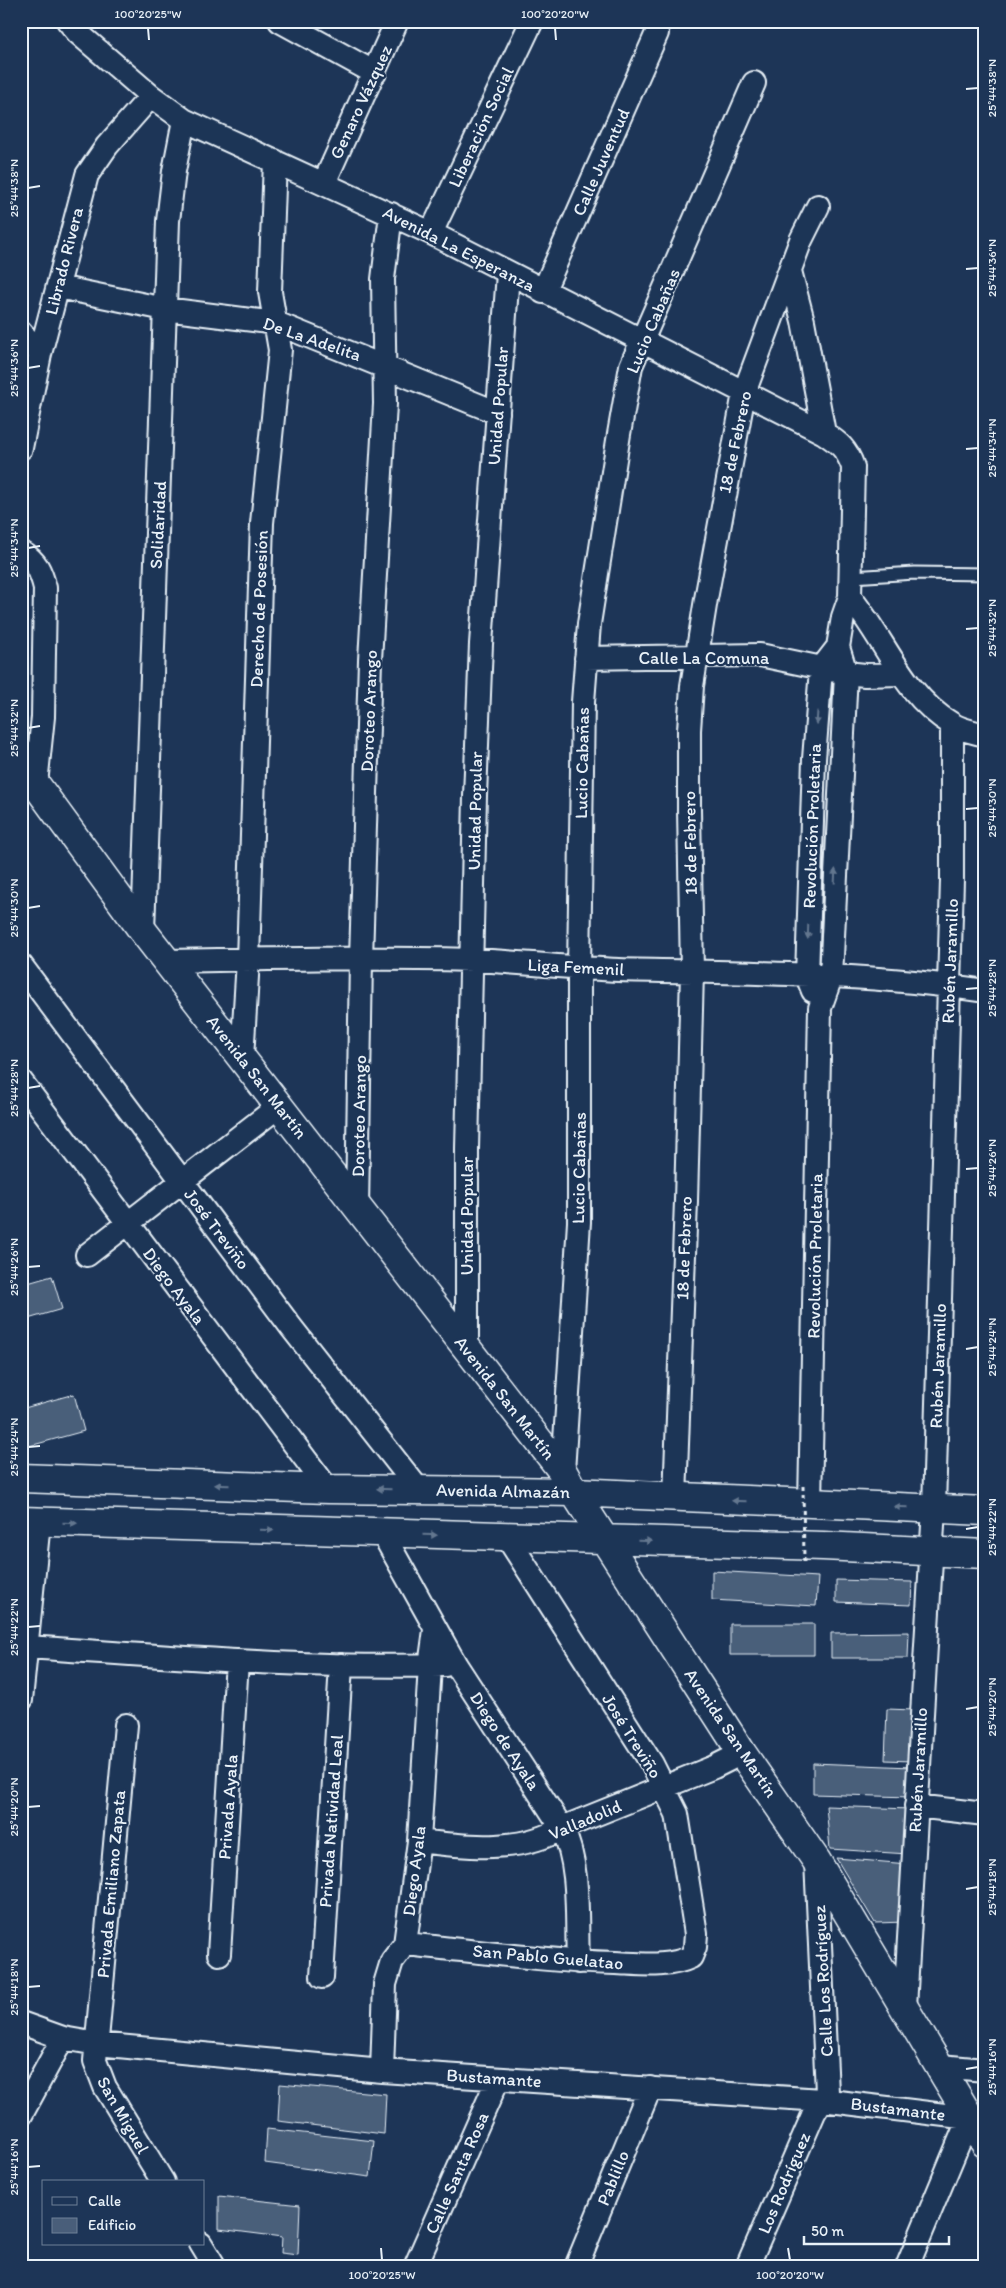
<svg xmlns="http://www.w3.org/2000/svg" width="1006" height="2288" viewBox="0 0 1006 2288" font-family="Itim,sans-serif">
<rect width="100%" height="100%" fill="#1d3557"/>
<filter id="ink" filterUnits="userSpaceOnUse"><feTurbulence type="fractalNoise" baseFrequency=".02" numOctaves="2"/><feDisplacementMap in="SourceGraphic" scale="10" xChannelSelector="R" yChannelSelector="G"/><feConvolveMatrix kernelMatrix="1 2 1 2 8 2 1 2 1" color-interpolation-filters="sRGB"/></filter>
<g filter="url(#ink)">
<path fill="#495e7a" stroke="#e8f1f8" d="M52 1276 62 1309 21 1321V1285Z
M74 1394 84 1431 26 1447 21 1434V1409Z
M712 1571 818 1577 816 1606 712 1600Z
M836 1580 912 1582 911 1605 836 1602Z
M730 1624H814V1655H730Z
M909 1632 908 1658H831V1633Z
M887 1709 913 1710 911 1761 885 1760Z
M813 1763 911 1767 910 1797 813 1794Z
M826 1806 910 1809 908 1854 830 1849Z
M836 1858 908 1864 906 1922 875 1923Z
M280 2084 386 2094 384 2134 278 2121Z
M267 2129 374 2141 370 2177 265 2163Z
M219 2196 300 2205 298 2255 281 2253 282 2237 219 2229Z"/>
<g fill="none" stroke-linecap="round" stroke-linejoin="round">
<g stroke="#e8f1f8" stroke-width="15">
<path id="lane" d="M852 577 915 573 985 574"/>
</g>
<g stroke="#e8f1f8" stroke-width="26">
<path id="street" d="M68 21 78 33 151 96 184 120 431 233 824 433C839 443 847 449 853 467L850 597 843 617 838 647 846 673 831 977 820 1008 810 1503
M280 21 375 73
M324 183 397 21
M431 233 532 21
M790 271 803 321 824 433
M58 287 165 309 276 323 498 413
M543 292 657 33
M21 332 40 354
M21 448 40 354 87 175 107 146 151 96
M21 552C37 561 41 572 45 588L43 717 36 784
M850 597C885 639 903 695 952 724 961 730 974 732 985 735
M586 658 760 655 846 673 865 675 900 674
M143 931 168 221 174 171 184 120
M167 961C268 959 370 957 472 960 521 962 570 968 619 970 741 973 865 972 985 991
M21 965 291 1327 419 1490
M813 991 807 976 814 759 821 669 838 647
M242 1058 248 960 262 523 280 350 270 292 275 161
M21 1081 328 1489
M357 1209 361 959 370 660 385 404 383 279 391 214
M87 1255 279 1106
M467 1350V1149L475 796 481 644 508 273
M563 1472 579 1222V969L583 702 589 624 619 434 631 366 754 83
M675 1498 686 1201 692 972 689 810V730L692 686 706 599 744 393 801 240 818 206
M383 1534 456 1665 562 1828C581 1866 576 1920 578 1962
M27 1647C166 1656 306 1669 445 1665
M21 1700 39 1522
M126 1725 95 2061 105 2087 163 2182
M916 1806 985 1814
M419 1841C465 1847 521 1853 562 1828L714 1767 742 1753
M405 1944C475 1951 545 1961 615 1963 640 1964 668 1968 691 1957L695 1947 696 1934 677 1814 652 1764 507 1537
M219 1954 237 1661
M322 1977 341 1665
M905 2007 934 1508 952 880V724
M21 2023 63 2038 97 2044 382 2071 822 2100 969 2118 907 2267
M940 2066 985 2070
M382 2071 385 1984 392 1961 405 1944 419 1841 430 1666 435 1630
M21 2115 63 2038
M201 2244 215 2267
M415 2267 498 2079
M576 2267 650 2088
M747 2267 814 2113 827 2092 816 1861"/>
</g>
<g stroke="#e8f1f8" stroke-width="31">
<path id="secondary" d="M21 764 143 931 563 1472 574 1492 742 1753 816 1860 985 2143
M21 1478 328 1489 574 1492 985 1511
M21 1521 823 1546 985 1554"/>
</g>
<use href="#lane" stroke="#1d3557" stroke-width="11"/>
<use href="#street" stroke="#1d3557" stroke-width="22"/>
<use href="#secondary" stroke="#1d3557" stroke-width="28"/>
<path stroke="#e8f1f8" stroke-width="3" stroke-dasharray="4 4" stroke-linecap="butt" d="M803 1486 804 1562"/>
</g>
<defs><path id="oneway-solid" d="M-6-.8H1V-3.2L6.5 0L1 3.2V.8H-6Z" transform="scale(1.25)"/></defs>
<g fill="#64778f">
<use href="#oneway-solid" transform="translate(817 718) rotate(94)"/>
<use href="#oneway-solid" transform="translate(835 876) rotate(-87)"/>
<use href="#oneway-solid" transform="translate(808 932) rotate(92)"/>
<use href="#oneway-solid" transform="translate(222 1485) rotate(-178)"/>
<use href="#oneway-solid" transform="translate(384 1489) rotate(-179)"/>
<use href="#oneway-solid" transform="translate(739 1501) rotate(-178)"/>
<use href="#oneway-solid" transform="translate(901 1507) rotate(-178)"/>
<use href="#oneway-solid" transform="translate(70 1523) rotate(2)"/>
<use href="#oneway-solid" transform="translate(267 1530) rotate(2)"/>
<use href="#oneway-solid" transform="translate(430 1535) rotate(1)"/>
<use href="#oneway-solid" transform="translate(645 1541) rotate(2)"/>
</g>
</g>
<path fill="none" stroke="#e8f1f8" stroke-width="2" d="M148 28 149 40M555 28 556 40M966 89 978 88M28 188 40 186M966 269 978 268M28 368 40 366M966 449 978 448M28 548 40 546M966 629 978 628M28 728 40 726M966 809 978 808M28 908 40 906M966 989 978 988M28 1088 40 1086M966 1169 978 1168M28 1267 40 1266M966 1349 978 1347M28 1447 40 1446M966 1529 978 1527M28 1627 40 1626M966 1709 978 1707M28 1807 40 1806M966 1889 978 1887M28 1987 40 1986M966 2069 978 2067M28 2167 40 2166M381 2248 382 2260M788 2248 790 2260"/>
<g text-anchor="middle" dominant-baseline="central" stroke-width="4.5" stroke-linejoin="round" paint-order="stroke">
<g font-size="18" fill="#e8f1f8" stroke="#1d3557">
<text transform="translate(361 102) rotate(-65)">Genaro Vázquez</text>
<text transform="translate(481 127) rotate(-65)">Liberación Social</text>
<text transform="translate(601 162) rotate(-66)">Calle Juventud</text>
<text transform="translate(459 249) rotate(27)">Avenida La Esperanza</text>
<text transform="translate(64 261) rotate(-76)">Librado Rivera</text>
<text transform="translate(653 321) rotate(-67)">Lucio Cabañas</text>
<text transform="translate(312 339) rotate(19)">De La Adelita</text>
<text transform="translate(498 406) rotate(-86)">Unidad Popular</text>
<text transform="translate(735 442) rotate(-78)">18 de Febrero</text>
<text transform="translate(158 525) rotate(-87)">Solidaridad</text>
<text transform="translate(259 609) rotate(-88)">Derecho de Posesión</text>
<text x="704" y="658">Calle La Comuna</text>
<text transform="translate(369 711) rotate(-88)">Doroteo Arango</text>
<text transform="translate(582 763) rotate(-89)">Lucio Cabañas</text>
<text transform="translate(475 811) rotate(-89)">Unidad Popular</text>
<text transform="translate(812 826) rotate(-88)">Revolución Proletaria</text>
<text transform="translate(690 843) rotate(-91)">18 de Febrero</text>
<text transform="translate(950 961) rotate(-88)">Rubén Jaramillo</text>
<text transform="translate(576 967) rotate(3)">Liga Femenil</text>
<text transform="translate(257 1077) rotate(52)">Avenida San Martín</text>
<text transform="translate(359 1116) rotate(-89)">Doroteo Arango</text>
<text transform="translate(579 1168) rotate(-89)">Lucio Cabañas</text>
<text transform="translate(467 1216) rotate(-90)">Unidad Popular</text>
<text transform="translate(217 1229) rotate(53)">José Treviño</text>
<text transform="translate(684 1248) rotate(-88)">18 de Febrero</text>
<text transform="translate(815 1256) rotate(-89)">Revolución Proletaria</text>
<text transform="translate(174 1286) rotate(53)">Diego Ayala</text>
<text transform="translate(938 1366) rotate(-88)">Rubén Jaramillo</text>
<text transform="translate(505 1398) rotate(52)">Avenida San Martín</text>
<text transform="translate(503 1491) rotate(1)">Avenida Almazán</text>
<text transform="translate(731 1733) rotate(56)">Avenida San Martín</text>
<text transform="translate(632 1736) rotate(58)">José Treviño</text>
<text transform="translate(505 1741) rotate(57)">Diego de Ayala</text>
<text transform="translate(918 1770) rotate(-87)">Rubén Jaramillo</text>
<text transform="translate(228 1807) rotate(-86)">Privada Ayala</text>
<text transform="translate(585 1820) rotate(-23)">Valladolid</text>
<text transform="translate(331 1821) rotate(-86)">Privada Natividad Leal</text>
<text transform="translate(414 1871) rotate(-83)">Diego Ayala</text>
<text transform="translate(111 1884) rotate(-85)">Privada Emiliano Zapata</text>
<text transform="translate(548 1957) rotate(5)">San Pablo Guelatao</text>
<text transform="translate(823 1981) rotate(-93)">Calle Los Rodríguez</text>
<text transform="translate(494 2078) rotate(4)">Bustamante</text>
<text transform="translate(898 2109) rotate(7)">Bustamante</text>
<text transform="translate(123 2115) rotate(60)">San Miguel</text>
<text transform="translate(457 2173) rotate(-66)">Calle Santa Rosa</text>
<text transform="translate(613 2178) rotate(-68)">Pablillo</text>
<text transform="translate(784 2183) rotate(-67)">Los Rodríguez</text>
</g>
</g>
<rect width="1006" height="2288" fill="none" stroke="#1d3557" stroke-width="55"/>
<rect x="42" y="2180" width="162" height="65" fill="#1d3557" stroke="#6e8097"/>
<rect x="52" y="2197" width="25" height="8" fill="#1d3557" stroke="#6e8097"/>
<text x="88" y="2206" font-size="15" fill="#e8f1f8">Calle</text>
<rect x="52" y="2218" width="25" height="15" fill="#495e7a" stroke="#6e8097"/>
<text x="88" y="2230" font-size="15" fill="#e8f1f8">Edificio</text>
<path d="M804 2236v8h145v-8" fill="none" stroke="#e8f1f8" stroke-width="2.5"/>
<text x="811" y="2236" font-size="15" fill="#e8f1f8" stroke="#1d3557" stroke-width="4" paint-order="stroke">50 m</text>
<rect x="28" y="28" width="950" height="2232" fill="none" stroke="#e8f1f8" stroke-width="2"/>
<g font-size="12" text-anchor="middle" fill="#e8f1f8">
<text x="148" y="18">100°20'25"W</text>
<text x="555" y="18">100°20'20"W</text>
<text transform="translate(992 88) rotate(-90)" y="4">25°44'38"N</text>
<text transform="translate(14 188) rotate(-90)" y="4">25°44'38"N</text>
<text transform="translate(992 268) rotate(-90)" y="4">25°44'36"N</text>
<text transform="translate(14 368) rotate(-90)" y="4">25°44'36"N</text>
<text transform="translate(992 448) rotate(-90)" y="4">25°44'34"N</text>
<text transform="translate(14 548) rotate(-90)" y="4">25°44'34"N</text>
<text transform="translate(992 628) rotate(-90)" y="4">25°44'32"N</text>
<text transform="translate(14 728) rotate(-90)" y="4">25°44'32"N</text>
<text transform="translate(992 808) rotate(-90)" y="4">25°44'30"N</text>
<text transform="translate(14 908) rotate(-90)" y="4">25°44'30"N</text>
<text transform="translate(992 988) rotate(-90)" y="4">25°44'28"N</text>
<text transform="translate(14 1088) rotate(-90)" y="4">25°44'28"N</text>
<text transform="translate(992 1168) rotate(-90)" y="4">25°44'26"N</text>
<text transform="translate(14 1267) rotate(-90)" y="4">25°44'26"N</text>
<text transform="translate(992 1347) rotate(-90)" y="4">25°44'24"N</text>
<text transform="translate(14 1447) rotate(-90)" y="4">25°44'24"N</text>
<text transform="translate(992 1527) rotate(-90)" y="4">25°44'22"N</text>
<text transform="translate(14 1627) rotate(-90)" y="4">25°44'22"N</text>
<text transform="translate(992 1707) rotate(-90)" y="4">25°44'20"N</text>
<text transform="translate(14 1807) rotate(-90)" y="4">25°44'20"N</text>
<text transform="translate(992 1887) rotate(-90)" y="4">25°44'18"N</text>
<text transform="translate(14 1987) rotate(-90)" y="4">25°44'18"N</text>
<text transform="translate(992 2067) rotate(-90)" y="4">25°44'16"N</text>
<text transform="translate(14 2167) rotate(-90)" y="4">25°44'16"N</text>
<text x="382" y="2279">100°20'25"W</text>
<text x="790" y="2279">100°20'20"W</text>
</g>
</svg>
